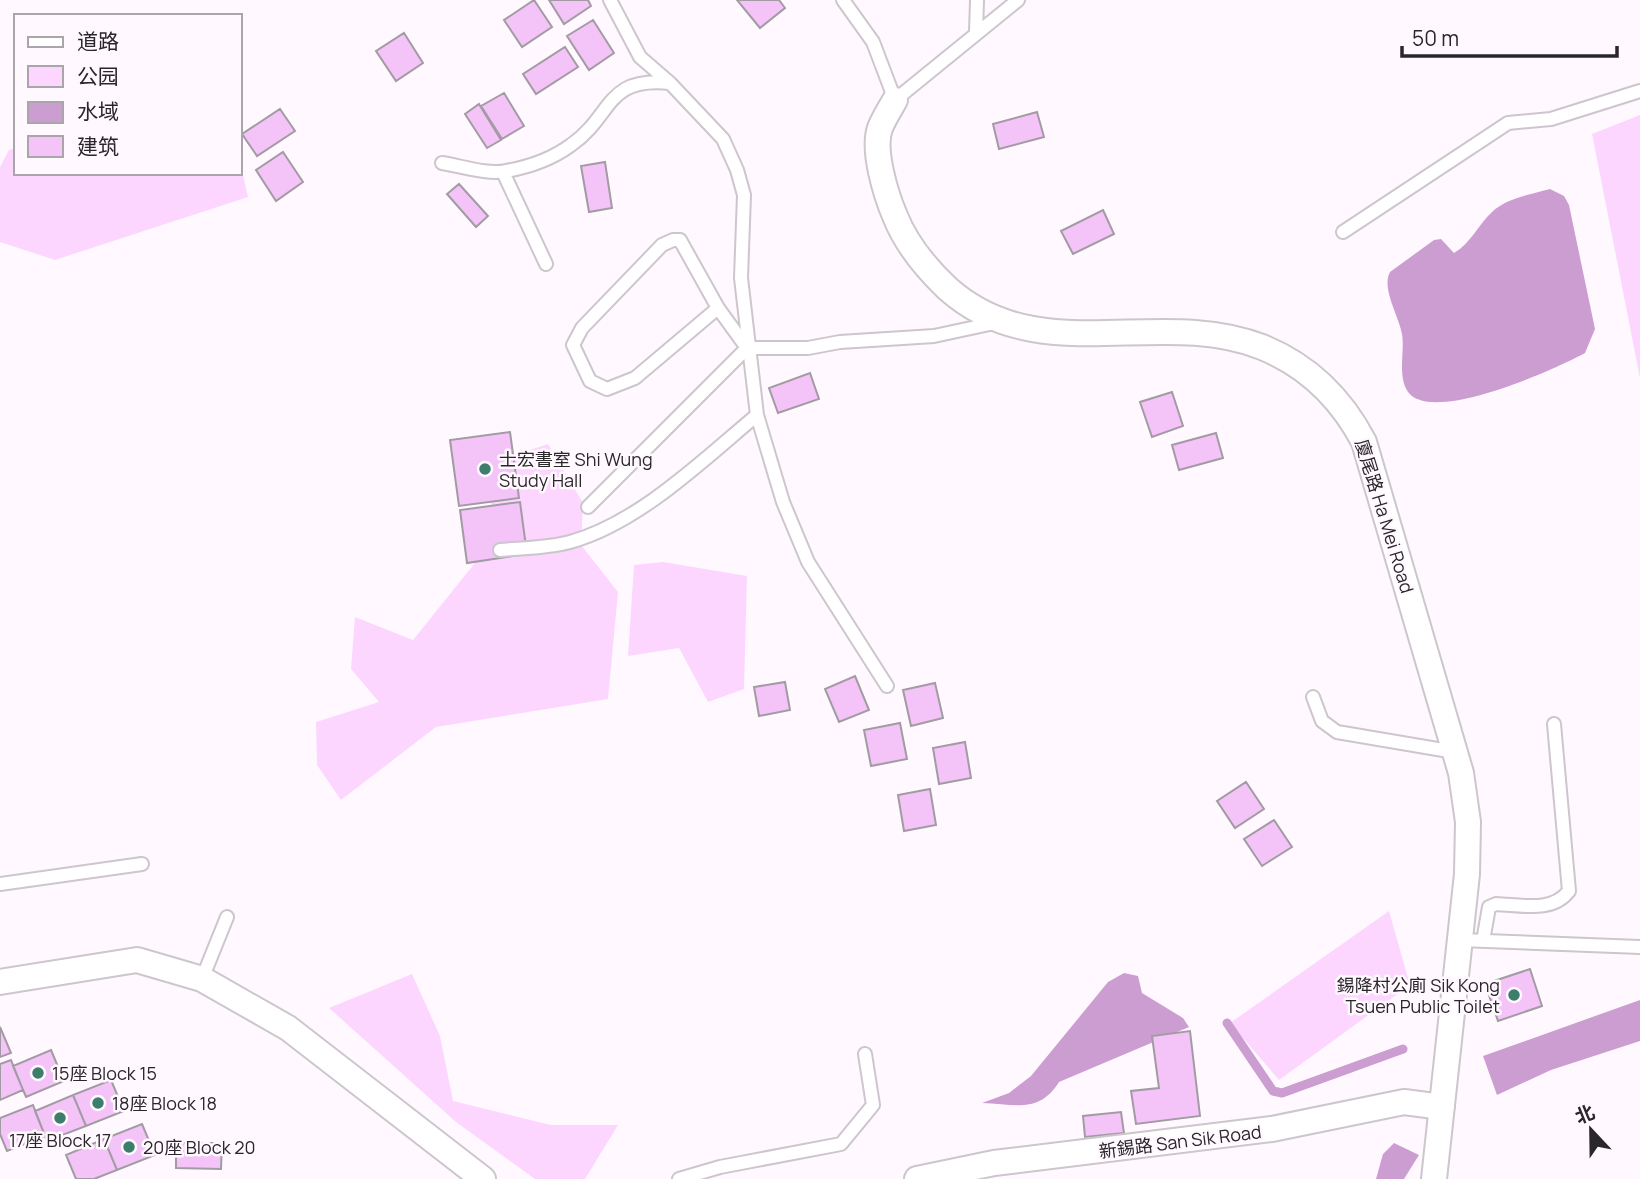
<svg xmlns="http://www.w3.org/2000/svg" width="1640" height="1179" viewBox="0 0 1640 1179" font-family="Manrope,'Noto Sans SC',sans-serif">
<rect width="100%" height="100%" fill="#fff9ff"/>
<path fill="#fcd6ff" d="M1640 115V378L1592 134Z
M16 148V173H240V162L248 197 55 260 0 242V167L9 150Z
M548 444 583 503 581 545 618 592 608 699 436 727 341 800 317 765 316 722 379 702 351 669 355 617 413 640 499 533 481 466Z
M663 562 747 576 744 689 708 702 679 648 628 656 634 565Z
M1389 911 1410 985 1279 1080 1230 1023Z
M412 974 440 1036 453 1101 551 1125H618L585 1179H535L456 1122 329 1008Z"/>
<path fill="#cc9dd1" d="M1550 189 1564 196 1569 205 1595 329 1585 353C1556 369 1432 425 1408 392 1397 376 1405 351 1402 334 1399 316 1381 288 1390 272L1434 240 1441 239 1454 253C1471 243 1478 225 1492 212 1506 198 1532 194 1550 189Z
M1124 973 1138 976 1142 993 1183 1018 1189 1027 1059 1082C1039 1114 1015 1104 982 1103L1009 1093 1031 1076 1108 982Z
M1640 1000V1041L1551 1070 1497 1095 1483 1056Z
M1394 1143 1419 1155 1404 1179H1376L1383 1154Z"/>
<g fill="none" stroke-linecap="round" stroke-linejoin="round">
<path stroke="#cc9dd1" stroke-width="9" d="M1227 1023 1273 1091 1282 1093 1403 1049"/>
</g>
<path fill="#f4c3f8" stroke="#a29ba3" stroke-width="2" d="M534 0 552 27 522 47 504 20Z
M549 0H588L591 6 564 24Z
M737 0H779L785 8 760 28Z
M593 20 614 53 589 70 567 36Z
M404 33 423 63 396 81 376 51Z
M565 47 578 67 536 94 523 74Z
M504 93 524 126 502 139 481 106Z
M479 104 501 140 487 148 465 114Z
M280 109 295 131 257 156 242 134Z
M1037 112 1044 137 999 149 993 124Z
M283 152 303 182 276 201 256 170Z
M605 162 612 208 589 212 581 166Z
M459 184 488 216 476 227 447 194Z
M1103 210 1114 234 1073 254 1061 231Z
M810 373 819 399 778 413 769 388Z
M1172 392 1183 426 1152 437 1140 402Z
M510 432 519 498 459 506 450 440Z
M1216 433 1223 458 1179 470 1172 445Z
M520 502 527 554 467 563 460 510Z
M855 676 869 710 839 722 825 689Z
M785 682 790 710 759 716 754 687Z
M935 683 943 718 911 726 903 690Z
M900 723 907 759 871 766 864 730Z
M965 742 971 778 939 784 933 748Z
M1246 782 1264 809 1235 828 1217 801Z
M930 789 936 825 904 831 898 795Z
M1274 820 1292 847 1262 866 1244 839Z
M1530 969 1542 1006 1498 1021 1485 984Z
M0 1027 11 1053 0 1057Z
M1190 1031 1200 1116 1136 1124 1131 1091 1159 1088 1152 1036Z
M51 1050 64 1081 26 1097 13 1066Z
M11 1060 23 1090 0 1100V1064Z
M111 1080 124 1111 86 1126 73 1095Z
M73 1095 86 1126 47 1141 35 1111Z
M33 1105 45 1136 7 1151 0 1134V1118Z
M1121 1112 1124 1133 1085 1137 1083 1116Z
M142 1124 155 1155 117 1170 104 1139Z
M104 1139 117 1170 94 1179H76L66 1155Z
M176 1143H222L221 1169 176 1168Z"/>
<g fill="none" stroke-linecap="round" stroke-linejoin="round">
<g stroke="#cdc6cd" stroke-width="16">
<path id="lane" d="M610 0 640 57 670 83 723 139 737 170 744 195 741 278 757 415 783 502 808 562 887 686
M843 0 873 42 895 100 1018 0
M976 33 977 0
M442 163C461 166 488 175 506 171 529 167 552 159 571 145 613 116 605 76 670 83
M503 172 546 264
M1343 232 1508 123 1551 119 1640 91
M718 308 635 378 607 389 590 381 573 345 582 328 662 245 673 240H680L718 308 747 348
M588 507 747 348H808L840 342 934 336 999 322
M500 550C523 548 548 548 570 542 639 523 703 460 757 415
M1313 697 1322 721 1337 732 1455 752
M0 884 142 864
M1460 940 1640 947
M1483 941 1489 907 1496 904C1522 905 1552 913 1569 891L1554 724
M202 979 227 917
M679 1179 720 1167 841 1144 873 1105 865 1054"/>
</g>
<g stroke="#cdc6cd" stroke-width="28">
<path id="street" d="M895 100C890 109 884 118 880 128 872 150 886 195 895 216 906 244 925 267 947 288 1039 371 1158 306 1262 347 1309 366 1341 398 1364 442L1461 773 1468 822 1467 874 1434 1179
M0 982 137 960 202 979 288 1028 483 1179
M917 1179 994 1163 1272 1129 1404 1102 1442 1107"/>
</g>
<use href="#lane" stroke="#fff" stroke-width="12"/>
<use href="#street" stroke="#fff" stroke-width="24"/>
</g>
<g fill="#3d7d6b" stroke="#fff9ff" stroke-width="2.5">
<circle cx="485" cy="469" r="7"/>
<circle cx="1514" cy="995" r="7"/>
<circle cx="38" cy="1073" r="7"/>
<circle cx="98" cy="1103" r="7"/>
<circle cx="60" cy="1118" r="7"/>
<circle cx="129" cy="1147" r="7"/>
</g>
<g text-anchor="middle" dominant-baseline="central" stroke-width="5" stroke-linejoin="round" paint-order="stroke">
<g font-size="18" fill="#2a272a" stroke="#fff9ff" text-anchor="start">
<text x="499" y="459">士宏書室 Shi Wung<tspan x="499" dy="21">Study Hall</tspan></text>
<text x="1500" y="985" text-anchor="end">錫降村公廁 Sik Kong<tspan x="1500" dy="21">Tsuen Public Toilet</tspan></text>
<text x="52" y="1073">15座 Block 15</text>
<text x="112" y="1103">18座 Block 18</text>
<text x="60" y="1140" text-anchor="middle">17座 Block 17</text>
<text x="143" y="1147">20座 Block 20</text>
</g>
<g font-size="18" fill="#2a272a" stroke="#fff9ff">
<text transform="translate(1385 516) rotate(73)">廈尾路 Ha Mei Road</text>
<text transform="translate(1180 1141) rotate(-7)">新錫路 San Sik Road</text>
</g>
</g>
<rect x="14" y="14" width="228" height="161" fill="#fff9ff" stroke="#aaa5aa" stroke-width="2"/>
<rect x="28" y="37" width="35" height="10" fill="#ffffff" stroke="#aaa5aa" stroke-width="2"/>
<text x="77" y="49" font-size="21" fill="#2a272a">道路</text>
<rect x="28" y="66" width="35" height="21" fill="#fcd6ff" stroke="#aaa5aa" stroke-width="2"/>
<text x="77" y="84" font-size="21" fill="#2a272a">公园</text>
<rect x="28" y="102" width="35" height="21" fill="#cc9dd1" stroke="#aaa5aa" stroke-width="2"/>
<text x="77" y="119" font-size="21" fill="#2a272a">水域</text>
<rect x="28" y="136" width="35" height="21" fill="#f4c3f8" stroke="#aaa5aa" stroke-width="2"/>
<text x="77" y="154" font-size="21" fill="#2a272a">建筑</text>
<g transform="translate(1591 1130) rotate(338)" stroke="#fff9ff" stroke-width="5" paint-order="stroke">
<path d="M0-5L12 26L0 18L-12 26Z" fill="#2a272a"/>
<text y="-10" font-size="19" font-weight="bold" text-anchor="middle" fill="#2a272a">北</text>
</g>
<path d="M1402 46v10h215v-10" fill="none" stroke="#2a272a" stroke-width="3.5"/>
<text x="1412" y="46" font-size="21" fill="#2a272a" stroke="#fff9ff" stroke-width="5" paint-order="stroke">50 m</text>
</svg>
